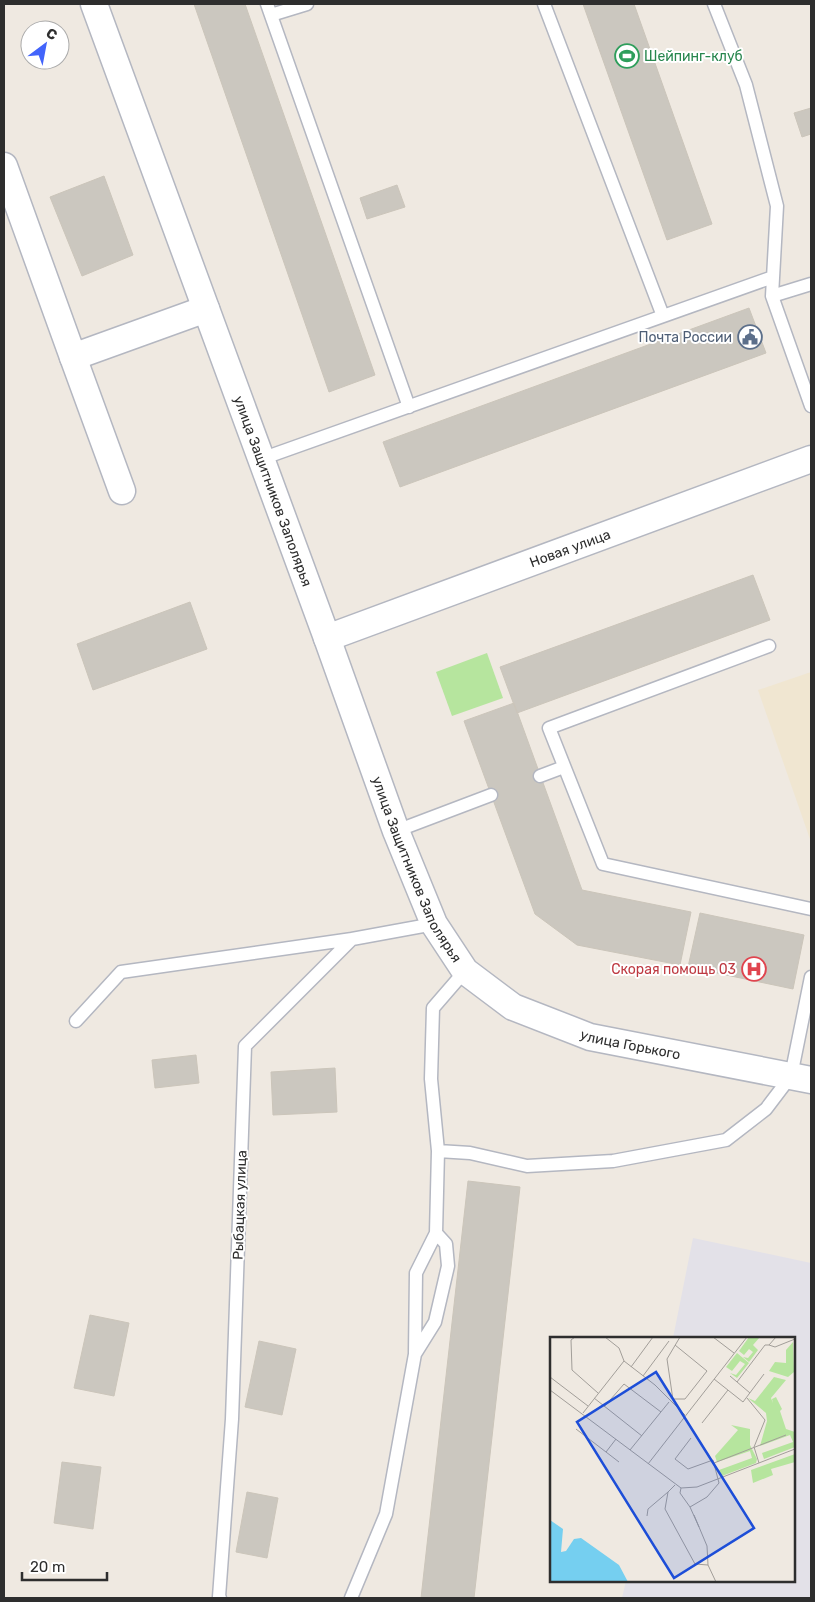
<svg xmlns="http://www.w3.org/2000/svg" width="815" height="1602" viewBox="0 0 815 1602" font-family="Rubik,sans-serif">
<rect width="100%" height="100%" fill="#efe9e1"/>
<path fill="#e3e1e8" d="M693 1238 811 1263V1598H622L626 1581H794V1338H673Z"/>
<path fill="#f0e6d1" d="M811 672V842L758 690Z"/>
<path fill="#b6e59e" d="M487 653 503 698 452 716 436 672Z"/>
<path fill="#cbc7bf" stroke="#cbc5ba" d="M194 4H245L375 375 329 392Z
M583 4H634L712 224 667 240Z
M811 108V134L802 137 794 113Z
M104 176 133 255 82 276 50 197Z
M397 185 405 207 367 219 360 198Z
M749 308 766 353 400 487 383 442Z
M753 575 770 620 517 713 500 667Z
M190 602 207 649 93 690 77 644Z
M514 703 582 890 691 912 680 965 577 945 535 914 464 721Z
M700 913 804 935 793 989 688 967Z
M196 1055 199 1083 155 1088 152 1060Z
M335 1068 337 1112 273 1115 271 1072Z
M468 1181 520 1187 474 1598H421Z
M90 1315 129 1323 114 1396 74 1388Z
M259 1341 296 1349 282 1415 245 1407Z
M62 1462 101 1467 93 1529 54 1523Z
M247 1492 278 1498 267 1558 236 1552Z"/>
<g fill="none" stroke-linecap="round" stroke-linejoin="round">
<g stroke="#b4b7c1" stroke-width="15">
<path id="service" d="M267 4 409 407
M544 4 663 316
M714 4 746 85 777 206 772 296 811 406
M271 15 307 4
M772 296 811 284
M261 459 773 277
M769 646 549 728 603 864 811 909
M540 776 564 767
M396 831 491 795
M465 971 433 1008 431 1079 438 1151 470 1153 527 1166 613 1161 726 1140 766 1109 791 1076 811 977
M76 1021 121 972 352 939
M415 1353 416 1273 436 1233 438 1151
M220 1598 219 1597 232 1419 245 1046 352 939 434 924
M351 1598 386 1514 415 1354 435 1322 448 1266 446 1244 436 1233"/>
</g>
<g stroke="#b4b7c1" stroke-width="29">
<g id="minor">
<path id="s1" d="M94 4 327 638 396 831 434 924 465 971 513 1007 590 1037 811 1080"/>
<path d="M4 166 73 357 206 309"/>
<path d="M73 357 122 491"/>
<path id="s2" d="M327 638 811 459"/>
</g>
</g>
<use href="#service" stroke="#fff" stroke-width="12"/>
<use href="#minor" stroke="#fff" stroke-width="26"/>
</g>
<defs>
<g id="stadium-ring" transform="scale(1.25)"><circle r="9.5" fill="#fff" stroke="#2e9e5b" stroke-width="1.5"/><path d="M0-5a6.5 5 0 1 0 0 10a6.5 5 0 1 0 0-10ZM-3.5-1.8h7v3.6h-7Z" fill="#2e9e5b"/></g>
<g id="civic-ring" transform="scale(1.25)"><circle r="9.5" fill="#fff" stroke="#5c6f8a" stroke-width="1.5"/><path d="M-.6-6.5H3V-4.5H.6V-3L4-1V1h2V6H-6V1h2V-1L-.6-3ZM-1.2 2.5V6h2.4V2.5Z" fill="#5c6f8a"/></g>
<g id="hospital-ring" transform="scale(1.25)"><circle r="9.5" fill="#fff" stroke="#e0444e" stroke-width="1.5"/><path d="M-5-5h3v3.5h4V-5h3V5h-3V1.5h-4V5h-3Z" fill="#e0444e"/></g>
</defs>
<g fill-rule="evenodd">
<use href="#stadium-ring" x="627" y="56"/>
<use href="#civic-ring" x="750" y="337"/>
<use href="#hospital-ring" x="754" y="969"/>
</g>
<g text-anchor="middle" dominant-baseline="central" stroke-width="4" stroke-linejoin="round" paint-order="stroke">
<g font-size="14" fill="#27864d" stroke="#fff" text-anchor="start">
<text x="644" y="56">Шейпинг-клуб</text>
</g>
<g font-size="14" fill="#4e5e75" stroke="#fff" text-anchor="end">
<text x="732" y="337">Почта России</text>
</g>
<g font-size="14" fill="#2e2e2e" stroke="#fff">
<text stroke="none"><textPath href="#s1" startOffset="519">улица Защитников Заполярья</textPath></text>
<text stroke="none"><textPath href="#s2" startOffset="259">Новая улица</textPath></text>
<text stroke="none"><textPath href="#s1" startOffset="924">улица Защитников Заполярья</textPath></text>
<text stroke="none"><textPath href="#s1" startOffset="1221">улица Горького</textPath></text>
<text transform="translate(240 1205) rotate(-88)">Рыбацкая улица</text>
</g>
<g font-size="14" fill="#be3a42" stroke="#fff" text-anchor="end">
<text x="736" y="969">Скорая помощь 03</text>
</g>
</g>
<g transform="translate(550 1337)">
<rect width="245" height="245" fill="#efe9e1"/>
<path d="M199 0H210L203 8 208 13 199 25 193 20 198 21 203 15 199 12 194 18 189 14ZM243 5 244 35 238 40 219 34 225 25 236 26V13ZM187 16 199 26 187 41 180 36 186 38 195 27 190 24 182 34 176 30ZM224 40 236 43 221 61 223 66 222 62 226 60 232 72 230 74 236 92 245 95V110L214 122 212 116 243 105 240 98 210 109 217 84 216 76 198 61 205 64ZM181 88 200 92V108L207 122 206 126 172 139 169 133 202 121 200 114 167 125 165 119 188 93ZM245 117V125L221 132 223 138 203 146 201 133Z" fill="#b6e59e"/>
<path d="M0 183 13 192 11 215 16 214 24 202 31 201 69 228 78 245H0Z" fill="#75cff0"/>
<path fill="none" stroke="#a29e99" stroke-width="1" d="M25 0 21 3 22 33 48 56M163 0 184 16M219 8 225 10 245 2M74 24 105 48 135 78M81 30 103 0M93 39 119 4M180 39 200 56M0 40 38 69M164 42 193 65 214 37M187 45 215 8H219L226 0M0 53 131 151 147 150 245 112M44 61 92 99M197 61 215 83 204 110 209 126M124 62H135L157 34 125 8M123 63 117 22 130 0M54 70 74 47 111 75M33 76 74 24 69 11 55 0M152 86 178 53M26 92 56 115 66 102M80 113 119 65M56 115 69 125M164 126 236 98M98 127 197 0M125 148 118 155 115 172 145 227 158 228 166 245M131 151 130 156 140 170 157 160 169 146 163 123 138 132 125 122 141 101M140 170 149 190M144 178 157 209 158 228M97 179 98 172 118 155"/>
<path fill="#1d4ed8" fill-opacity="0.15" stroke="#1d4ed8" stroke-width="2.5" d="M106 35 204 191 124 241 27 85Z"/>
<rect width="245" height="245" fill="none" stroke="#2e2e2e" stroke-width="2.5"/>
</g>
<rect width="815" height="1602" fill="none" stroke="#2e2e2e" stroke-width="10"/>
<g transform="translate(45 45) rotate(32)"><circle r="24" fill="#ffffff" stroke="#ababab"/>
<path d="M0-4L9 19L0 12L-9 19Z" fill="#4264fb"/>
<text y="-8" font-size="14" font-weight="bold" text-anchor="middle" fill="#2e2e2e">С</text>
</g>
<path d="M22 1572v8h85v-8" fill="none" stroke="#2e2e2e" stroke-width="2.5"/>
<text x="30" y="1572" font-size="15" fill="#2e2e2e" stroke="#ffffff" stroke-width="4" paint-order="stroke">20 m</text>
</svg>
